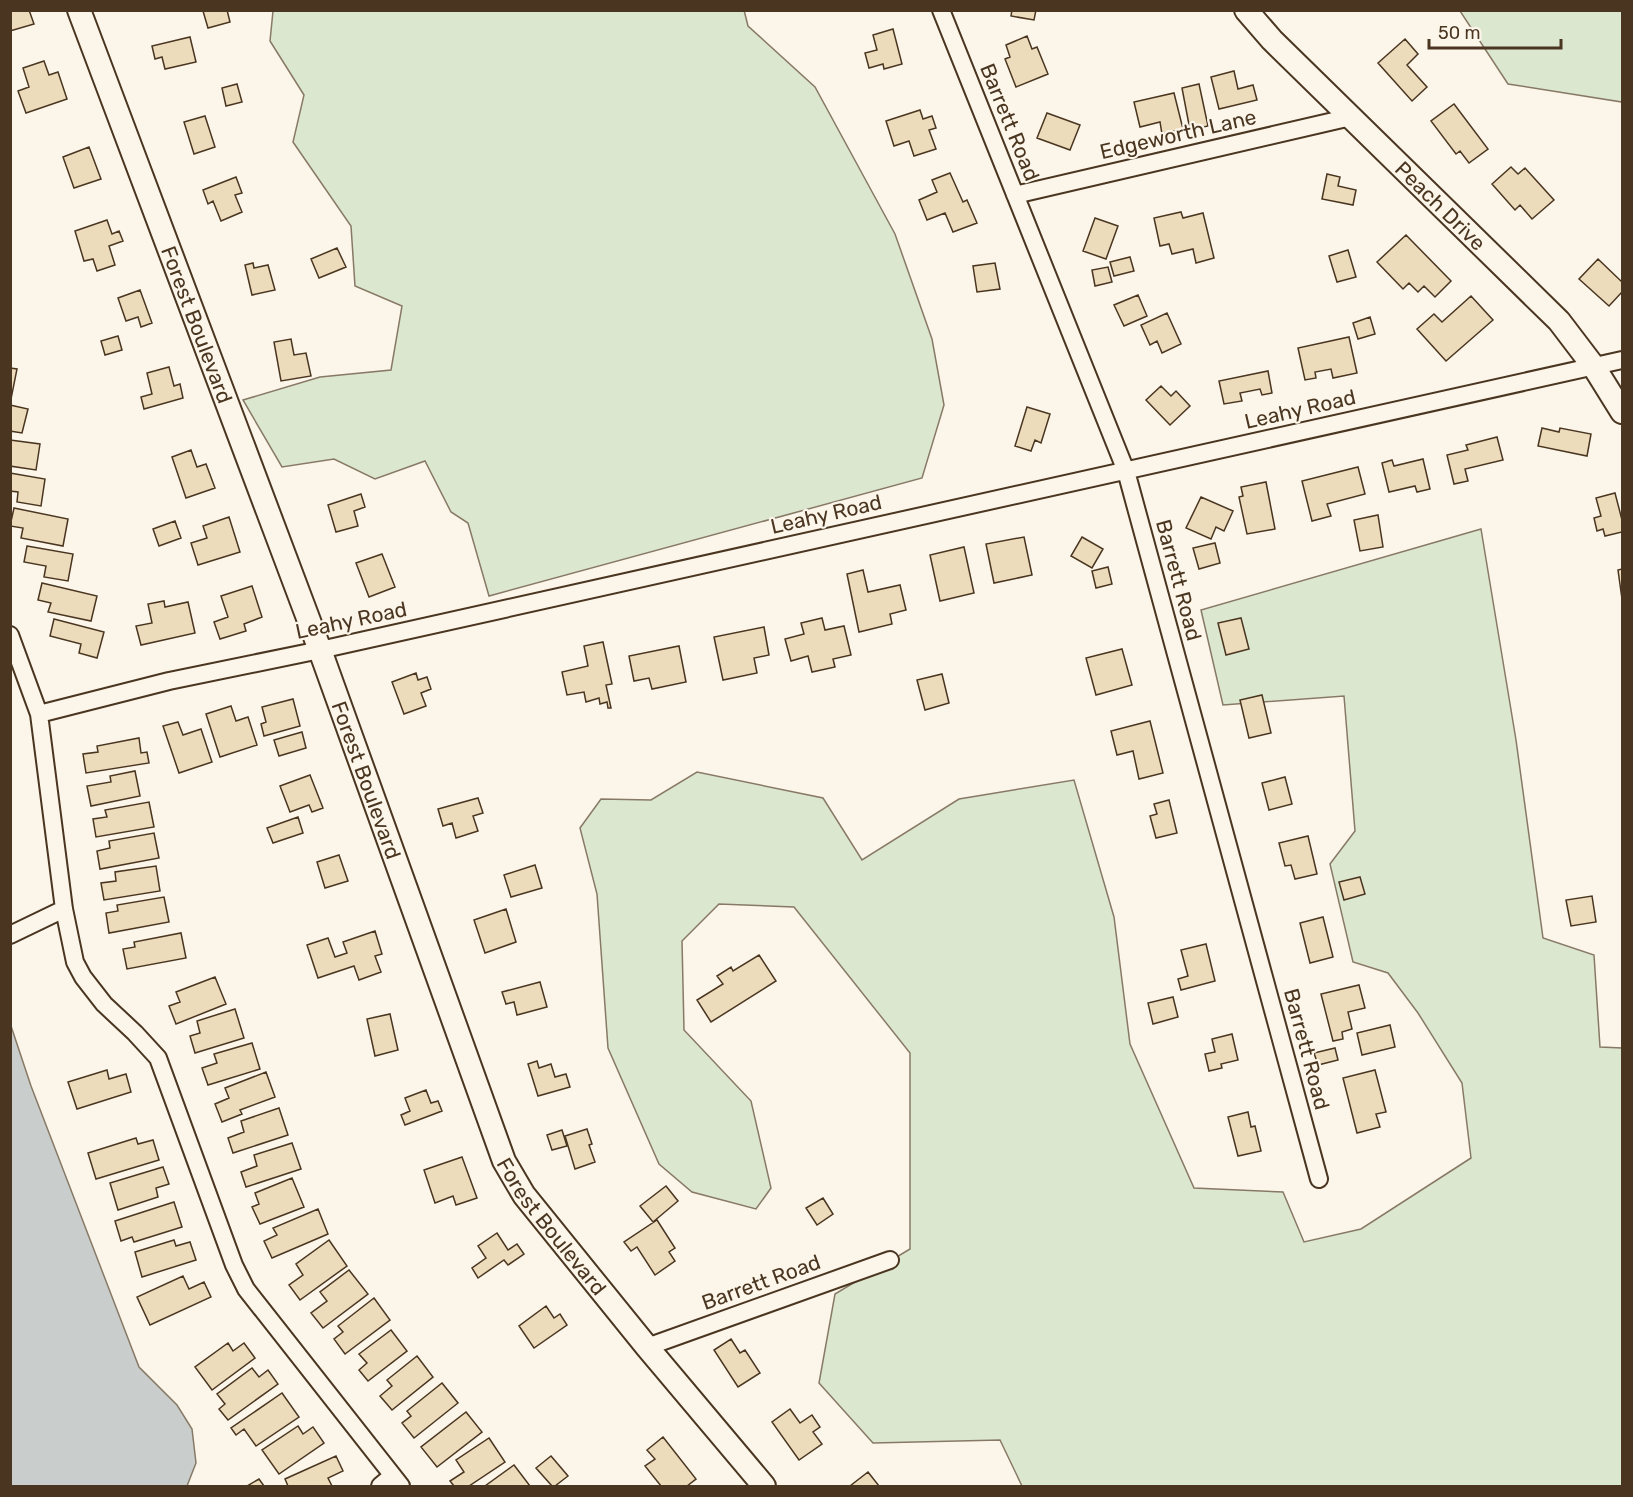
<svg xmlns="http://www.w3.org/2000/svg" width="1633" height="1497" viewBox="0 0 1633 1497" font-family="Rubik,sans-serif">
<rect width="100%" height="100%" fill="#fbf6e9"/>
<path fill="#dce7d0" stroke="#887966" stroke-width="1.5" d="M744 10 748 26 815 87 895 234 932 339 944 405 922 478 489 596 468 523 451 512 425 461 375 479 334 459 282 467 243 400 320 377 391 370 402 306 355 286 351 226 293 142 304 95 270 41 273 11Z
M1460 11H1622V102L1508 84Z
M1481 529 1516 740 1543 938 1594 955 1600 1047 1622 1048V1486H1022L1000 1440 873 1443 819 1383 835 1294 910 1249V1053L794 907 719 904 682 941 684 1030 751 1101 771 1188 756 1209 692 1192 659 1164 608 1048 597 894 580 828 601 799 651 800 697 772 823 798 862 860 959 799 1074 780 1114 917 1130 1044 1194 1188 1283 1192 1304 1242 1361 1229 1471 1158 1462 1083 1418 1013 1388 973 1353 962 1330 864 1355 831 1344 696 1223 705 1201 610Z"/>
<path fill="#c9cecd" stroke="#887966" stroke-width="1.5" d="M11 1026 31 1086 139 1367 177 1405 192 1429 196 1463 187 1486H11Z"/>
<path fill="#ecdcbc" stroke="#4a3520" stroke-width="1.5" d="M10 10H29L34 24 10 31Z
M227 10 230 22 208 28 203 11Z
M1012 10H1036L1034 20 1011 16Z
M893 29 902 64 884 69 883 64 869 68 865 53 877 50 873 35Z
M1027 36 1032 49 1037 47 1048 74 1016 87 1005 59 1010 57 1006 45Z
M190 37 196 62 165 69 162 57 155 59 152 46Z
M1405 39 1418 54 1407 65 1427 87 1412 101 1378 63Z
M44 61 49 75 58 72 67 99 26 113 18 91 29 87 23 68Z
M1234 71 1238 89 1253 85 1257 100 1219 109 1211 77Z
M237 84 242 102 226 106 222 88Z
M1199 84 1208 126 1190 130 1182 88Z
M1174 93 1183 129 1162 134 1160 122 1140 127 1134 102Z
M1454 104 1488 149 1469 163 1460 151 1456 154 1431 121Z
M920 110 923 119 932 116 936 128 929 130 936 149 914 156 909 141 894 146 886 121Z
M1047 113 1080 125 1070 150 1037 138Z
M205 116 215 147 194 154 184 122Z
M89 147 101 179 74 188 63 157Z
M1511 167 1518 174 1525 168 1554 200 1532 219 1520 205 1515 210 1492 184Z
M950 173 963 202 967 200 977 223 953 232 945 213 927 220 919 200 937 192 932 180Z
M1327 174 1340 177 1338 186 1356 190 1353 205 1322 199Z
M236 177 242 193 235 195 242 212 221 221 213 201 208 204 203 190Z
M1181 212 1183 218 1203 213 1214 258 1196 263 1193 249 1172 254 1169 244 1160 246 1154 218Z
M1095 218 1118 226 1106 259 1083 251Z
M107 220 112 234 119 231 123 241 109 246 115 265 97 271 93 259 84 261 75 231Z
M1406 235 1451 281 1435 297 1424 286 1418 292 1409 283 1403 289 1377 262Z
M337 248 346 267 319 278 311 259Z
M1348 250 1356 277 1337 282 1329 256Z
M1130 257 1134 271 1114 276 1110 262Z
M1598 259 1622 282V292L1609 306 1579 279Z
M253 263 254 268 268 265 275 290 252 295 245 265Z
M995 263 1000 289 977 292 973 266Z
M1108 267 1112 282 1095 286 1092 270Z
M140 290 152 323 141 327 138 317 126 321 118 298Z
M1138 295 1147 316 1124 326 1114 305Z
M1471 296 1493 320 1446 361 1417 329 1434 314 1442 322Z
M1167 313 1181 344 1162 353 1157 341 1150 345 1141 325Z
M1370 317 1375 334 1358 339 1353 323Z
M118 336 122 350 105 355 101 341Z
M1349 337 1357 373 1333 378 1331 369 1315 372 1316 378 1305 380 1298 348Z
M291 339 294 355 306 353 311 376 281 381 274 342Z
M169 367 174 386 180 384 183 398 144 409 141 397 152 394 147 373Z
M10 368 17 369 11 399H10Z
M1268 371 1272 393 1262 395 1260 389 1240 393 1242 401 1224 404 1219 381Z
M1161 386 1171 396 1176 391 1190 406 1170 425 1146 400Z
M10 405 28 409 22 433 10 431Z
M1027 407 1050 414 1041 443 1035 440 1031 451 1015 446Z
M1542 428 1559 432 1560 428 1591 434 1587 456 1538 446Z
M1497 437 1503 460 1465 469 1468 481 1454 484 1447 455 1468 450 1466 445Z
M10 440 40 444 36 470 10 466Z
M191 450 197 467 206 464 215 488 186 498 172 457Z
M1423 459 1430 489 1417 492 1415 486 1389 492 1382 463 1392 460 1394 466Z
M1358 467 1365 494 1327 504 1331 516 1312 521 1302 481Z
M10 473 45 479 41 506 17 502 18 492 10 491Z
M1266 482 1275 529 1247 534 1239 497 1243 496 1241 487Z
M1615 493 1622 520V532L1605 536 1603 529 1597 531 1594 518 1601 516 1596 498Z
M361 494 365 507 354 511 358 526 336 532 328 505Z
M1201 497 1233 511 1224 531 1216 527 1211 539 1186 528Z
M14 508 68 519 63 546 21 538 23 528 10 526Z
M1378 515 1383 547 1360 551 1354 520Z
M229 517 240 552 198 565 191 543 207 538 203 526Z
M175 521 181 538 159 546 153 529Z
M1024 537 1032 575 994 583 986 544Z
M1082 537 1103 549 1092 568 1071 556Z
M1215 543 1220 563 1199 569 1193 548Z
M27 546 73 554 68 581 44 577 46 566 24 562Z
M964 547 974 593 940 601 930 555Z
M382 554 395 587 369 597 356 563Z
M1108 567 1112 584 1096 588 1092 571Z
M1622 569V599L1618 570Z
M863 570 868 592 900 585 906 610 890 614 892 624 859 632 847 574Z
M42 583 97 596 91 621 48 612 51 603 38 600Z
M252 586 262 617 244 624 246 631 220 639 214 622 228 617 221 596Z
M164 601 165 607 188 602 195 633 141 645 136 626 152 623 148 604Z
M822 618 825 630 844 626 851 655 833 659 835 667 812 672 808 656 791 661 785 639 804 634 801 623Z
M1241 618 1249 649 1226 655 1218 623Z
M54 619 104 632 97 658 79 653 81 644 50 636Z
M764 627 769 655 754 658 757 673 723 680 714 637Z
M603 642 612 684 606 685 611 708H608L607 702 600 704 599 698 586 702 584 692 567 695 562 672 588 666 584 646Z
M679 646 686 682 652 689 649 678 634 681 629 656Z
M1122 649 1132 685 1096 695 1086 658Z
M416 673 418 680 427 677 431 689 421 693 426 706 404 714 392 682Z
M942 674 949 703 925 710 917 680Z
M1262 695 1271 733 1249 738 1240 700Z
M293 699 300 726 264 736 261 724 266 722 262 707Z
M231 706 236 721 248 717 257 745 220 757 206 714Z
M1150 721 1163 773 1139 779 1133 751 1117 755 1111 731Z
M178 722 183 735 201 729 212 762 179 773 163 726Z
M302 732 306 748 279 756 274 740Z
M139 738 141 753 147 752 149 763 86 773 83 754 98 752 97 746Z
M135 771 140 796 91 806 87 786 111 782 110 776Z
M310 775 323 808 312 812 309 805 290 812 280 786Z
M1285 777 1292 804 1269 810 1262 783Z
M478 798 483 813 473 816 478 831 456 838 452 823 443 826 438 809Z
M1169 800 1177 833 1156 838 1150 816 1157 814 1154 804Z
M149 802 154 827 96 837 93 819 107 817 105 810Z
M298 817 303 833 273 843 267 828Z
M154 833 159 858 100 869 97 851 110 848 109 841Z
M1308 836 1317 874 1295 879 1291 865 1285 866 1279 843Z
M339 855 348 881 325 888 317 862Z
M535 865 542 888 511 897 504 875Z
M156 866 160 891 104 900 101 883 116 881 115 872Z
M1360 877 1365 894 1344 900 1339 882Z
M1592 896 1596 922 1571 926 1566 900Z
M164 897 169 922 109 933 106 913 118 911 117 905Z
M506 909 516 942 485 953 474 920Z
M1323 917 1333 957 1310 963 1300 923Z
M375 931 382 954 375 956 381 972 359 980 354 966 318 978 307 945 328 938 335 957 347 953 343 942Z
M181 933 186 958 127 969 123 949 135 947 134 942Z
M1206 944 1215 981 1181 990 1178 979 1188 976 1181 950Z
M759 955 776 981 711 1022 697 1000 723 984 717 976 731 967 733 971Z
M215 977 226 1004 176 1024 169 1006 180 1002 176 992Z
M540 982 547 1007 517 1015 514 1002 506 1004 502 992Z
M1359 985 1365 1008 1348 1012 1352 1029 1342 1032 1343 1039 1333 1041 1321 994Z
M1173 997 1178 1017 1153 1024 1148 1003Z
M235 1009 244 1038 195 1053 190 1036 200 1033 197 1021Z
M390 1014 398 1050 375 1056 367 1019Z
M1390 1025 1395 1047 1362 1055 1357 1033Z
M1232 1034 1238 1060 1221 1064 1222 1068 1209 1071 1205 1054 1215 1052 1212 1039Z
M252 1043 260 1069 208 1085 202 1068 217 1063 214 1054Z
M1335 1048 1338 1060 1318 1065 1314 1053Z
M537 1061 539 1068 551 1064 555 1077 566 1074 570 1087 538 1096 528 1064Z
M107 1070 109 1079 126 1074 131 1092 77 1109 68 1082Z
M1375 1070 1386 1112 1376 1114 1380 1127 1357 1133 1343 1078Z
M266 1072 275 1097 240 1110 242 1114 222 1122 215 1104 229 1098 225 1088Z
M426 1090 431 1103 438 1101 442 1111 405 1125 401 1115 410 1111 405 1098Z
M279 1108 288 1135 233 1153 228 1138 244 1132 241 1121Z
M1248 1112 1251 1127 1255 1126 1261 1151 1238 1156 1228 1117Z
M587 1129 592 1144 589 1145 595 1162 575 1169 565 1136Z
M562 1130 567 1146 552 1150 547 1135Z
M136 1138 138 1144 153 1140 159 1160 96 1179 88 1153Z
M292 1143 301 1169 246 1187 241 1172 257 1166 254 1155Z
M462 1157 477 1198 456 1205 453 1196 435 1203 424 1170Z
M163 1167 169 1184 156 1188 158 1197 118 1210 110 1183Z
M292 1178 304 1207 260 1224 252 1207 259 1204 255 1193Z
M666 1186 678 1201 653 1222 640 1206Z
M823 1198 833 1214 817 1225 806 1208Z
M174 1202 182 1227 134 1242 132 1237 121 1241 115 1221Z
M318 1209 328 1234 272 1258 264 1241 277 1235 273 1228Z
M657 1220 675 1248 669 1252 675 1261 655 1275 637 1247 631 1251 624 1242Z
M497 1233 508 1250 517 1244 524 1254 508 1265 504 1260 478 1278 472 1268 486 1258 478 1246Z
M174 1240 176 1246 190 1242 196 1260 142 1277 135 1252Z
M329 1240 347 1266 300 1300 289 1285 303 1275 296 1264Z
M349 1270 368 1294 323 1328 311 1313 327 1301 320 1292Z
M183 1276 189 1289 204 1282 211 1297 150 1325 137 1297Z
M374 1298 390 1320 345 1354 334 1339 343 1332 338 1326Z
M546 1306 554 1318 560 1314 567 1325 534 1348 519 1326Z
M391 1330 407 1351 368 1381 359 1370 367 1363 359 1354Z
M731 1339 740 1353 745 1350 760 1373 738 1387 714 1350Z
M228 1343 233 1351 244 1343 255 1358 212 1390 195 1367Z
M417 1356 433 1377 392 1410 380 1396 392 1386 387 1380Z
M252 1368 259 1377 268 1370 278 1384 228 1420 219 1409 225 1404 217 1394Z
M442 1383 458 1403 414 1438 402 1423 411 1416 407 1411Z
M282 1393 299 1417 256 1446 244 1429 236 1435 231 1428Z
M790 1409 800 1423 812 1415 820 1427 813 1432 822 1444 799 1460 772 1422Z
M466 1412 482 1432 437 1467 421 1447Z
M298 1426 303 1434 313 1427 324 1443 279 1474 262 1450Z
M663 1437 696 1479 687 1486H661L645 1466 655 1459 647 1450Z
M489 1438 505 1462 469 1486H454L450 1481 464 1472 456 1460Z
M336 1456 343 1471 328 1478 332 1486H288L285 1479Z
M551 1456 568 1476 555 1486H552L536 1468Z
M514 1465 530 1486H485Z
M868 1472 879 1486H850Z
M259 1479 264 1486H247Z"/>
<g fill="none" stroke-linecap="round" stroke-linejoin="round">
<g stroke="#4a3520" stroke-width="20">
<path id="street" d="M941 10 1126 471 1319 1179
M1015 195 1351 117
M10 635 39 714 64 909 75 962 83 977 104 1004 135 1033 158 1058 234 1265 246 1289 401 1486
M39 714 169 681 320 650 1622 360
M10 935 64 909
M647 1347 890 1260
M380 1486 392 1476"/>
</g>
<g stroke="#4a3520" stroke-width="26">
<g id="secondary">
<path id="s1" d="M79 10 320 650 504 1161 524 1195 647 1347 764 1486"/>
<path id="s2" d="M1246 10 1272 40 1559 321 1594 367 1622 412"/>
</g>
</g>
<use href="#street" stroke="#fbf6e9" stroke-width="16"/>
<use href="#secondary" stroke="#fbf6e9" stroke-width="22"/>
</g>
<g text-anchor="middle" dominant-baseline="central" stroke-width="4.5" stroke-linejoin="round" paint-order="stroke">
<g font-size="21" fill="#4a3520" stroke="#fbf6e9">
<text transform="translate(1010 122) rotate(68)">Barrett Road</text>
<text transform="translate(1178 134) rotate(-13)">Edgeworth Lane</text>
<text stroke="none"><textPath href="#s2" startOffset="276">Peach Drive</textPath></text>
<text stroke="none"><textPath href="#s1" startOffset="336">Forest Boulevard</textPath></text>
<text transform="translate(1300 409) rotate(-13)">Leahy Road</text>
<text transform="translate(826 514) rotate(-13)">Leahy Road</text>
<text transform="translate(1179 580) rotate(75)">Barrett Road</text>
<text transform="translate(351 620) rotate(-12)">Leahy Road</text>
<text stroke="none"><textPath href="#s1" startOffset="822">Forest Boulevard</textPath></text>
<text transform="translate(1307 1049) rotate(75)">Barrett Road</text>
<text stroke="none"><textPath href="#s1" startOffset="1308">Forest Boulevard</textPath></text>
<text transform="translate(761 1282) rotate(-20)">Barrett Road</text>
</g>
</g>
<rect width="1633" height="1497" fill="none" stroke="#4a3520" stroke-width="24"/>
<path d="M1429 39v9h132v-9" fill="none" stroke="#4a3520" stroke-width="3"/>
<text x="1438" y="39" font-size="18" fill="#4a3520" stroke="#fbf6e9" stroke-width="4.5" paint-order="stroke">50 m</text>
</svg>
